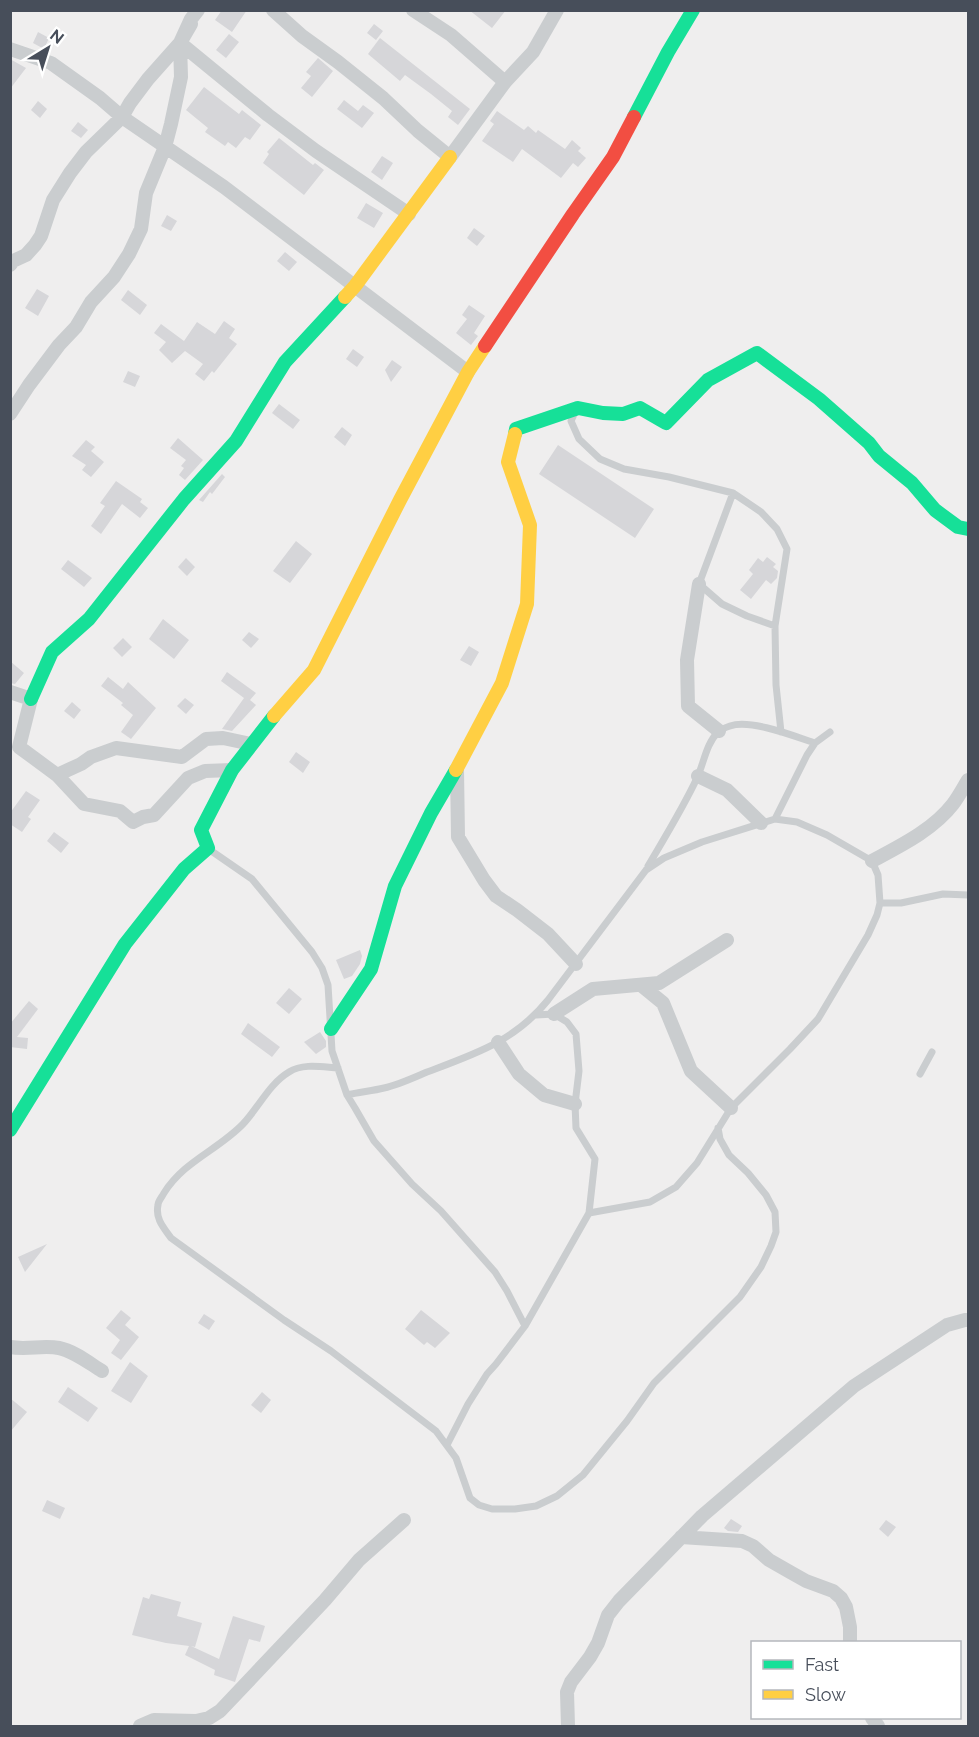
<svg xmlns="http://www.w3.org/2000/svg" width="979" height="1737" viewBox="0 0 979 1737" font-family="Raleway,sans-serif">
<rect width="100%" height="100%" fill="#efeeee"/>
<path fill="#d6d6d9" d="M222 10H247L232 32 215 20Z
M469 10H506L492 28Z
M374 24 383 31 376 40 367 33Z
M38 32 49 38 44 49 33 43Z
M229 34 239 42 226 58 216 50Z
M380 38 470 109 458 125 448 117 452 111 431 94 405 75 400 81 368 54Z
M318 58 333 71 312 97 301 88 311 76 306 72Z
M10 59 26 68 10 89Z
M204 87 239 114 242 110 261 125 250 140 245 137 236 148 228 142 225 146 205 132 208 128 186 110Z
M344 100 358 111 363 105 374 113 362 128 337 109Z
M38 101 47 109 40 118 31 110Z
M497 111 524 130 528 126 536 133 538 130 565 149 572 140 581 148 578 151 586 158 578 167 573 163 561 178 522 149 513 162 482 141 494 124 490 121Z
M78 122 88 130 81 138 71 131Z
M279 138 313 165 315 163 324 170 304 195 263 163 269 154 267 152Z
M382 156 393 163 382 180 371 172Z
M366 203 383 213 374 228 357 218Z
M167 215 177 221 171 231 161 226Z
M474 228 485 236 477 246 467 238Z
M285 252 297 262 289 271 277 261Z
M37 289 49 296 38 316 25 308Z
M128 290 147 305 140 315 121 300Z
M469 305 485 316 474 333 478 336 471 345 456 333 467 319 462 315Z
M224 321 235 329 229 338 237 344 214 373 212 371 204 381 195 374 203 364 185 351 172 363 159 350 166 342 154 333 161 324 184 341 197 322 215 334Z
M353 349 364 357 357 367 346 359Z
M392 360 402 367 391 382 385 370Z
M128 371 140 376 135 387 123 382Z
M279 404 300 420 293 429 272 413Z
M342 427 352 435 345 446 334 437Z
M178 438 203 460 185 480 179 475 184 468 181 466 186 460 170 448Z
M86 440 95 447 91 451 104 462 91 477 82 470 86 465 72 456Z
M558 445 654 509 635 538 539 474Z
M222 474 225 477 212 494 210 492 203 502 199 500Z
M116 481 142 499 140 502 148 508 140 518 122 504 101 534 91 526 105 506 100 503Z
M296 541 312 554 290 583 273 571Z
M767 557 776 564 773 567 778 571 777 578 771 584 766 580 751 599 740 590 753 574 749 570 758 558 763 562Z
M186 558 195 567 187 576 178 567Z
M68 560 92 578 84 587 61 569Z
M163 619 189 640 174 659 149 639Z
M249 632 259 639 251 648 242 640Z
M123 638 132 647 122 657 113 648Z
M469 646 479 652 471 666 460 660Z
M10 661 24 673 15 684 10 683Z
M227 672 256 693 250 700 256 705 232 731 222 729 244 698 221 681Z
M108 677 123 689 128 682 156 708 131 739 121 732 133 715 121 705 123 703 101 686Z
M185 698 194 705 186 714 177 706Z
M72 702 81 710 74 719 64 711Z
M296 752 310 762 303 773 289 762Z
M26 791 40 800 28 817 31 819 22 832 10 824V813Z
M54 832 69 843 61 853 47 841Z
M360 950 362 956 360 964 352 976 344 979 336 960Z
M289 988 302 999 289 1014 276 1003Z
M29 1001 38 1009 17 1037 28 1038 27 1049 10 1047V1024Z
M248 1023 280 1047 272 1057 241 1034Z
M320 1032 326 1041V1047L316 1054 304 1042Z
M47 1244 25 1272 18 1257Z
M121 1310 131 1318 125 1325 139 1337 121 1360 111 1353 120 1340 106 1328Z
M421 1310 450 1333 435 1348 427 1342 424 1345 405 1329Z
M204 1314 215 1321 209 1330 198 1323Z
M130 1362 148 1376 131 1403 111 1391Z
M68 1387 98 1408 88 1422 58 1402Z
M262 1392 271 1400 261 1413 251 1405Z
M10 1398 27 1412 10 1432Z
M47 1500 65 1508 60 1519 42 1511Z
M731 1519 742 1526 738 1532 728 1531 724 1528Z
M886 1520 896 1527 888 1537 879 1529Z
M151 1594 181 1602 177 1616 202 1623 195 1647 191 1646 219 1659 233 1616 265 1626 260 1642 249 1639 235 1682 214 1675 215 1670 185 1655 189 1646 166 1643 132 1635 143 1597 149 1599Z"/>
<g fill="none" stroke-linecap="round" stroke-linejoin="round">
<path stroke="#cacdcf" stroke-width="7" d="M575 412 571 421 579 439 600 459 624 469 669 477 733 493 699 584 722 604 747 616 775 626
M733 493 761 512 777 529 787 549 775 626 776 685 781 732
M210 850 252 879 312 952 322 968 328 985 332 1051 347 1095 355 1108 374 1141 412 1184 441 1211 495 1272 507 1291 525 1326
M648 866C665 837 683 808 697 778 704 763 706 744 718 732 721 729 727 727 730 726 751 719 794 736 815 743
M880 903H901L943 894 968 895
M338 1068C322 1067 303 1063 289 1072 269 1084 259 1107 243 1124 218 1150 184 1161 164 1193 162 1197 158 1201 158 1205 155 1219 164 1228 171 1238L284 1320 331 1351 436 1431 456 1458 470 1498 479 1505 492 1509H515L536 1506 557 1496 583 1475 627 1421 654 1383 740 1297 761 1267 771 1246 776 1232 775 1212 766 1195 748 1173 729 1155 720 1139 718 1128
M920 1074 932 1052
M347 1095C359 1092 372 1091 384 1088 398 1085 413 1078 427 1072 475 1054 515 1041 548 1000L646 870 664 858 702 842 775 819 807 755 815 743 830 732
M589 1213 650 1202 676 1187 697 1163 731 1108 790 1049 818 1019 868 935 877 915 880 903 878 875 872 861 827 835 797 822 775 819
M447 1445 468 1404 487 1374 496 1364 525 1326 589 1213 595 1159 576 1128 575 1104 579 1071 576 1034 567 1022 554 1014 536 1015"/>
<path stroke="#cacdcf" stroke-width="14" d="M273 10 302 36 338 62 383 98 418 131 450 157 505 82 533 52 557 10
M413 10 451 35 505 82
M180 43 268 115 316 151 409 214
M10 49 51 63 100 98 122 117 224 187 468 372
M10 265 13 261 26 255 35 245 41 236 53 200 70 173 86 152 122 117 130 103 148 79 180 43 191 19 198 10
M10 414 29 385 59 345 76 327 91 302 114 277 129 254 141 229 146 193 165 147 171 124 181 77 180 43 191 24
M699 584 687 660 688 706 719 731
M10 692 31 699 19 747 57 775 84 804 120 811 133 822 143 817 154 815 188 778 205 771 232 770
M457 769 458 837 484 880 496 896 517 910 548 934 576 964
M57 775 81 764 91 757 116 748 182 757 206 739 223 738 251 744
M698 776 727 790 761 823
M872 861C900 846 933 830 953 804 959 796 963 788 968 780
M641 985 663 1003 691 1071 731 1108
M554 1014 593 989 659 983 727 940
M498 1042 519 1074 544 1095 575 1104
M10 1347C27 1350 43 1345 59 1348 74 1351 89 1363 102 1371
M681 1537 742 1541 753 1546 769 1560 790 1572 806 1581 833 1591 841 1598 846 1607 850 1627V1642
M872 1718 878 1726
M140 1726 154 1720 196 1721 209 1718 220 1711 325 1600 359 1560 404 1520
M568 1726 567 1692 571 1682 590 1657 598 1643 608 1615 619 1601 702 1516 854 1386 947 1325 965 1320H968"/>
<path stroke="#16e098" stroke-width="14" d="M634 117 668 52 693 10
M515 434 516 429 578 408 603 413 623 414 640 408 666 423 708 380 757 353 819 399 869 443 879 456 912 483 935 510 958 527 968 529
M31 699 52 652 89 619 184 499 236 441 285 362 345 297
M331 1029 371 969 395 886 431 813 456 770
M10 1130 125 944 184 869 208 848 201 830 232 770 274 716"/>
<path stroke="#ffcf43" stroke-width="14" d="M345 297 355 286 450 157
M274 716 314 670 400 500 468 372 485 346
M456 770 502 683 527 604 530 525 508 462 515 434"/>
<path stroke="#f24e42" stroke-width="14" d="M485 346 573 214 613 157 634 117"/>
</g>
<rect width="979" height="1737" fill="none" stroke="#474e5a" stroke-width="24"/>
<rect x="751" y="1641" width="210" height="78" fill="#ffffff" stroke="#b5b8bd" stroke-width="1.5"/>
<rect x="763" y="1660" width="30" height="9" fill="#16e098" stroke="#b5b8bd" stroke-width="1.5"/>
<text x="805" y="1671" font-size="18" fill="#474e5a">Fast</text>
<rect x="763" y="1690" width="30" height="9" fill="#ffcf43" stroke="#b5b8bd" stroke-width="1.5"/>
<text x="805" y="1701" font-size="18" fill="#474e5a">Slow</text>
<g transform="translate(48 48) rotate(38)" stroke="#ffffff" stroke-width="4.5" paint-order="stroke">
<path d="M0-4.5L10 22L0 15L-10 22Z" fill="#474e5a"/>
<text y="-9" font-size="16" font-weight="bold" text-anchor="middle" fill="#474e5a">N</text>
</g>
</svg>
